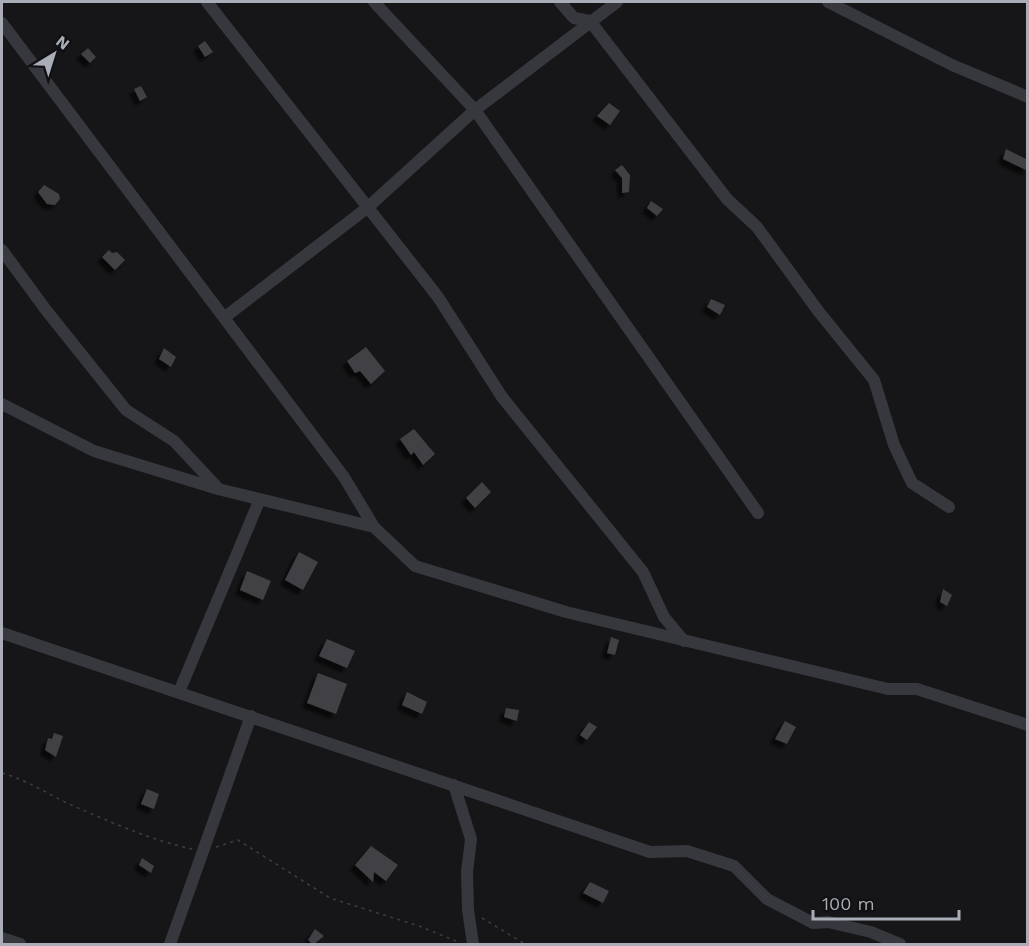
<svg xmlns="http://www.w3.org/2000/svg" width="1029" height="946" viewBox="0 0 1029 946" font-family="'Work Sans',sans-serif">
<defs>
<filter id="shadow"><feDropShadow dx="-5" dy="5" stdDeviation="1.5" flood-color="#0009"/></filter>
</defs>
<rect width="100%" height="100%" fill="#161618"/>
<path fill="#404145" filter="url(#shadow)" d="M205 41 213 52 205 57 198 46Z
M88 48 96 57 90 63 81 54Z
M141 86 147 97 140 101 134 89Z
M609 103 620 111 610 125 597 116Z
M1006 149 1028 160V171L1003 159Z
M622 165 630 175 629 192 622 193V178L615 170Z
M44 185 59 194 60 199 55 205 47 204 38 192Z
M651 201 663 209 657 216 647 208Z
M109 250 112 253 117 252 125 260 115 270 102 257Z
M711 299 725 305 720 315 707 307Z
M366 347 385 371 371 384 360 371 355 373 347 361Z
M164 348 176 357 171 367 159 359Z
M414 429 435 454 423 465 414 452 411 455 400 439Z
M482 482 491 492 475 508 466 498Z
M299 552 318 562 303 590 285 580Z
M247 571 271 581 263 600 240 590Z
M943 589 952 595 947 606 940 602Z
M611 637 619 640 615 655 607 653Z
M327 639 355 651 347 668 319 656Z
M318 673 347 684 336 714 307 703Z
M407 692 427 702 422 714 402 705Z
M506 708 519 710 517 721 504 717Z
M785 721 796 727 787 744 775 739Z
M589 722 597 727 587 740 580 735Z
M54 733 63 736 56 757 45 750 48 738 52 739Z
M147 789 159 794 154 809 141 804Z
M371 846 398 865 386 881 374 872 373 882 355 865Z
M142 858 154 866 151 873 139 865Z
M590 882 609 891 603 903 583 893Z
M315 929 324 936 313 945 308 940Z"/>
<g fill="none" stroke-linecap="round" stroke-linejoin="round">
<path stroke="#3d3f44" stroke-width="1.5" stroke-dasharray="3 4.5" stroke-linecap="butt" d="M2 773C27 780 46 793 69 804 108 821 150 840 192 849
M216 847 238 840 330 898 419 926 456 941
M482 918 525 944"/>
<path stroke="#37383d" stroke-width="12" d="M207 2 438 297 502 397 643 572 664 617 684 641
M374 2 475 110 758 513
M560 2 574 18 590 21 727 199 757 227 819 312 874 380 894 445 912 483 949 507
M828 2 952 65 1028 97
M2 23 344 477 374 527
M2 250 46 310 126 410 174 441 217 487
M225 317 367 208 475 110 617 2
M2 404 94 451 218 489 374 527 415 566 566 612 888 689H917L1028 725
M2 633 650 852 687 851 734 866 767 899 813 923 828 922 871 932 900 944
M179 692 260 499
M454 785 471 839 467 872 468 910 473 944
M2 938 20 944
M170 944 251 716"/>
</g>
<rect width="1029" height="946" fill="none" stroke="#a8adb8" stroke-width="6"/>
<g transform="translate(54 54) rotate(38)" stroke="#111113" stroke-width="4.5" paint-order="stroke">
<path d="M0-4.5L10 22L0 15L-10 22Z" fill="#a8adb8"/>
<text y="-9" font-size="16" font-weight="bold" text-anchor="middle" fill="#a8adb8">N</text>
</g>
<path d="M813 910v9h146v-9" fill="none" stroke="#a8adb8" stroke-width="3"/>
<text x="822" y="910" font-size="18" fill="#a8adb8" stroke="#111113" stroke-width="4.5" paint-order="stroke">100 m</text>
</svg>
